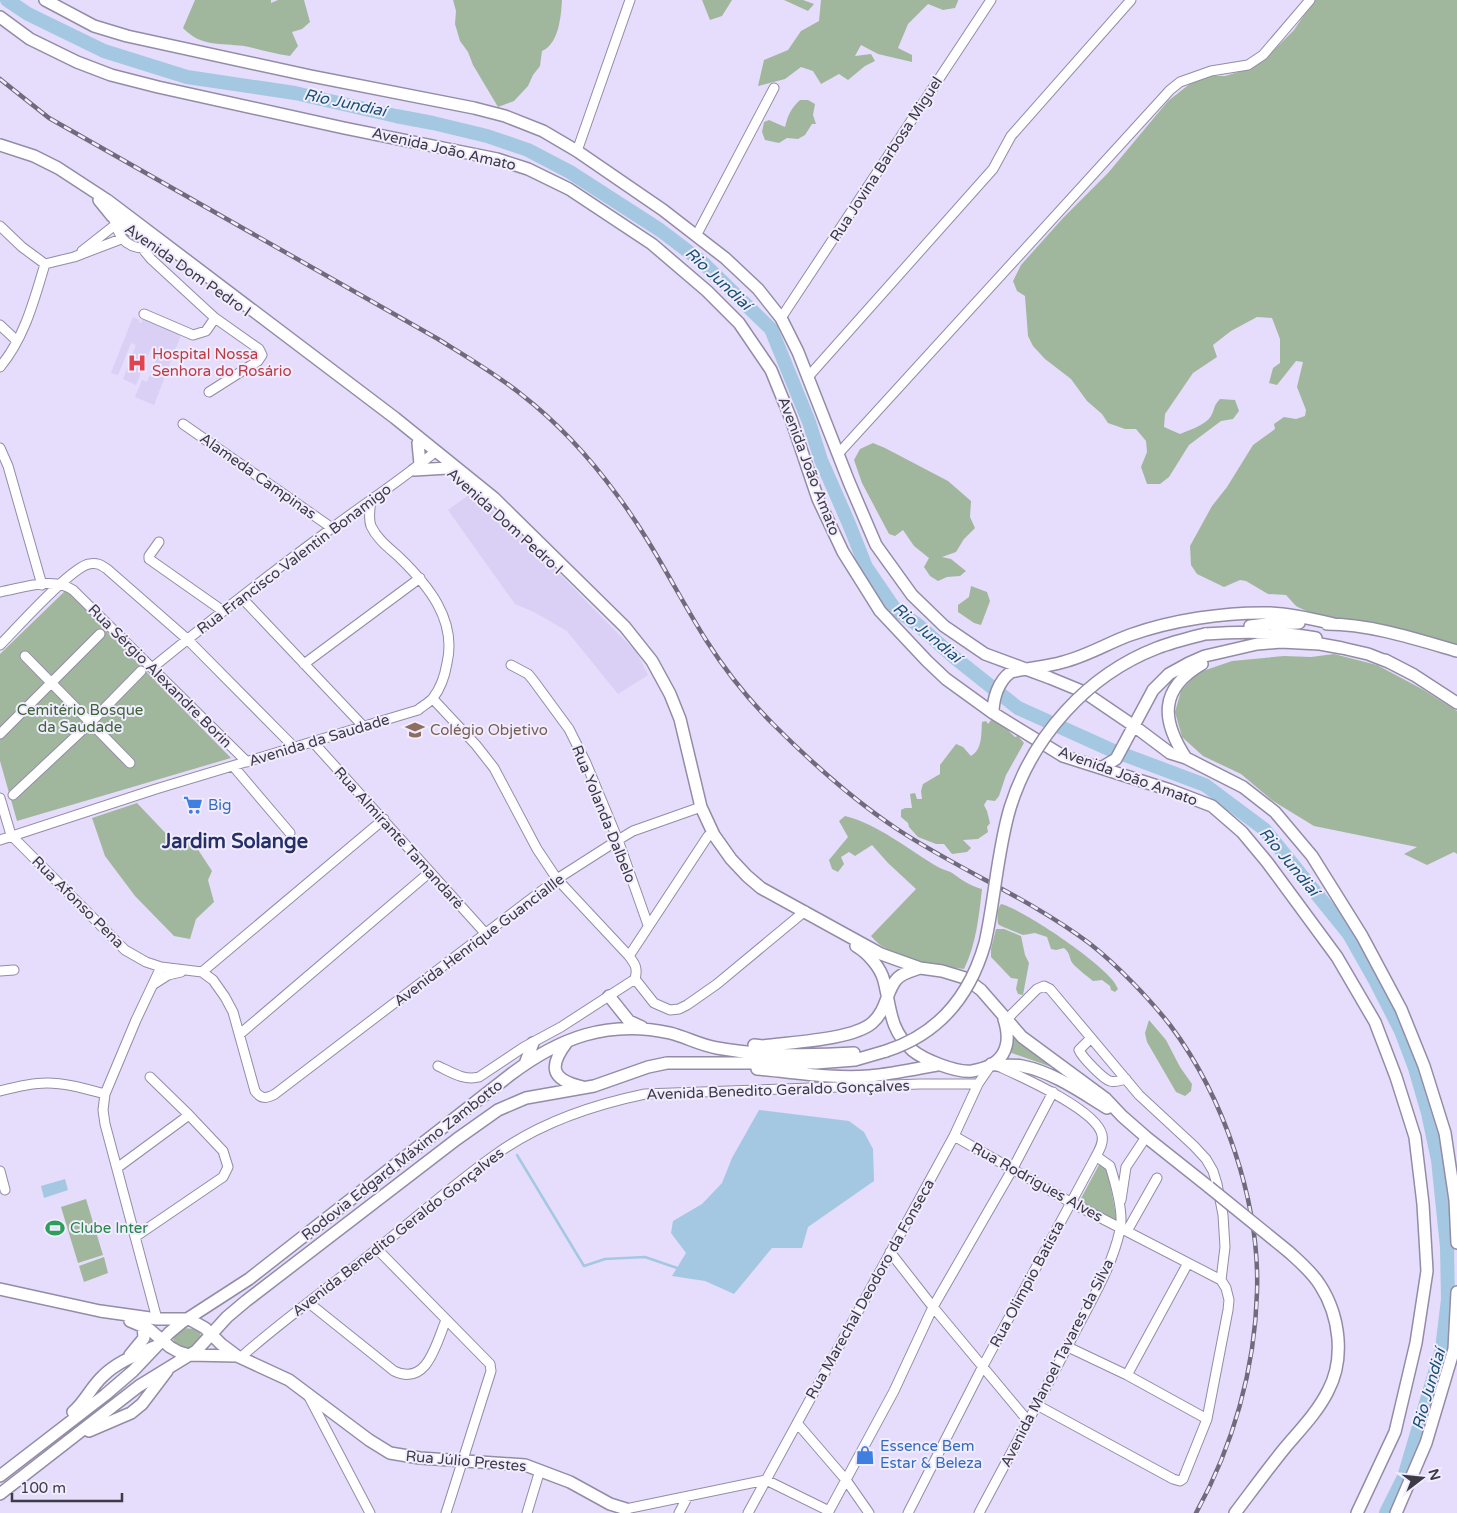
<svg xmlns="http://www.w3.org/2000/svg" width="1457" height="1513" viewBox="0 0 1457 1513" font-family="'Varela Round',sans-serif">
<rect width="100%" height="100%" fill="#e5ddfb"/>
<path fill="#dacff4" d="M144 316 182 332 154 405 135 397 142 380 147 382 159 353 150 350 136 385 123 379 136 345 131 343 118 375 111 373 133 317 140 320 138 322 141 323Z
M473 492 540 554 637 653 648 675 618 694 567 631 534 612 515 604 448 510Z"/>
<path fill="#a1b79d" d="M195 0H271V3L278 0H304L310 22 302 29 292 32 298 46 290 56C274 54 259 49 244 46 220 43 201 47 183 28Z
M453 0H562C561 16 559 44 542 51L540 66 533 75 528 86 514 101 498 107 473 65 468 52 460 41 455 24 456 11Z
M702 0H732L722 16 710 20Z
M784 0H803L814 4 808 11Z
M821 0H958V1L955 8 943 10 928 4 908 24 898 48 912 55V62L878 54 861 45 855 56 871 54 875 61 865 66 848 80 839 74 821 84 813 71 801 67 785 79 758 86 764 60 788 50 801 31 819 21Z
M1314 0H1457V648L1310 613 1296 606 1286 595 1268 594 1246 581 1240 580 1224 587 1197 574 1191 565 1190 546 1212 506 1227 487 1253 445 1275 429 1274 424 1284 417 1296 419 1305 416 1306 410 1297 387 1303 362 1296 361 1277 385 1269 383 1273 368 1280 363V339L1272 318 1257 317 1231 331 1213 345 1217 357 1193 373 1165 414 1164 427 1180 434C1189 430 1206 425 1211 416 1215 409 1213 406 1220 399L1235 400 1239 411 1233 419 1221 421 1189 445 1169 477 1160 484H1147L1141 467 1147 452 1146 441 1136 429H1125L1108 423 1102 414 1087 401 1071 379 1045 359 1033 346 1028 336 1025 296 1017 291 1013 281 1021 265 1063 218 1108 173 1168 101 1191 83 1213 76H1225L1252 68 1274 50 1294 30Z
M800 100H808L815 104 813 115 816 124H812L805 135 798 139 787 138 779 143 765 140 762 132 764 122 769 120 785 127C788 115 791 108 800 100Z
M873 443 885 448 948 481 971 501 970 517 975 528 964 539 956 552 942 557 951 559 966 571 960 576 947 577 938 581 930 576 924 567 929 558 914 546 903 530 895 536 889 534 862 483 854 460 860 449Z
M971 586 987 592 990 601 981 625 974 623 958 612V605L969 597Z
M66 590 231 758 17 821 0 761V654Z
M1334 654 1377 665 1422 689 1457 711V854L1454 852 1427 865 1404 854 1417 847 1314 826 1273 801 1241 774 1203 756 1182 737 1175 712 1181 691 1197 673 1232 661 1284 656 1311 657Z
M991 720C1000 723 1008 730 1015 737L1018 736 1024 743 1006 775 999 796 995 801 987 800 984 805 987 811 990 823 987 827 988 832 978 839 963 840 971 848 967 852 952 854 944 844H936L918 837 909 827 908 823 901 817V810L905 808H912L910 794 915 793 917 799H922L921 791 923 784 940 774V765L956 744 963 747 971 756C983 749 981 733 982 722L986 721 988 724Z
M137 803 174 842H193L212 871 208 880 214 902 196 919 190 939 174 936 135 896 105 856 92 818Z
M845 816C878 824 909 850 938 867 943 870 951 871 955 875 963 881 973 887 982 889 979 916 976 945 964 969 936 965 890 960 871 936L916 889 888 863 872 845 855 856 849 852 841 857 844 864 838 872 832 869 829 860 848 837 839 821Z
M1001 904C1021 908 1113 969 1118 989L1115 992 1111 990 1110 986 1102 980 1093 981C1087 976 1080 971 1074 965 1068 959 1072 955 1064 948L1056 950 1051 949 1047 937 1035 933 1023 935 1001 926 998 924C997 917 997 909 1001 904Z
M996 929H1004L1021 936 1025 955 1029 963 1023 995 1018 994 1016 989 1018 979 1011 978 991 957V949Z
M1149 1020 1166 1040 1180 1067 1192 1084 1191 1091 1185 1096 1176 1092 1147 1042 1145 1033Z
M1013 1032 1063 1071 1009 1052Z
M1100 1163 1107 1168 1117 1221 1078 1204Z
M86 1199 103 1255 78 1263 61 1207Z
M104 1257 108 1273 84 1282 79 1266Z
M181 1328 198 1329 202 1338C194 1349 188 1350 175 1345 171 1337 175 1334 181 1328Z"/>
<path fill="#a4c8e2" d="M759 1110 849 1121 864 1132 873 1149 874 1181 808 1227 802 1248H772L734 1294 705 1281 672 1276 686 1253 671 1233 673 1221 702 1204 722 1183 732 1158Z
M65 1179 68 1190 44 1198 41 1186Z"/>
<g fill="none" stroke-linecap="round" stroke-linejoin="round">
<path stroke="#a4c8e2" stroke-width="2.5" d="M517 1155 584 1266 605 1259 645 1257 680 1269"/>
<path stroke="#a4c8e2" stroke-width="14" d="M7 0 28 14 104 51 187 77 295 93 396 116 433 123 487 136 528 150 570 172 660 230 701 261 771 329 809 422 821 460 849 524 866 567 894 608 918 625 955 658 1018 708 1109 749 1205 785 1264 829 1349 934 1375 980 1401 1031 1415 1068 1428 1113 1438 1160 1447 1247 1448 1299 1442 1349 1404 1477 1386 1513"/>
<g stroke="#938ca7" stroke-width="11">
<path id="minor" d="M577 151 630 0
M112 214C118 234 123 249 147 248
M0 226 22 247 45 264
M696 236 774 88
M142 248 151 259 215 318 206 331 193 335 144 314
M82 251 115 225
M45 264 74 257 121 239
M781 318 991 0
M0 325 17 341
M0 367C25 337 34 300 45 264
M808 377 993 169 1011 136 1131 0
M209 392 258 361 262 355 259 349 215 318
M183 424 332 528
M0 448 8 466 42 585
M838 454 1170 90 1180 82 1211 71 1248 65 1263 55 1310 0
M159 542 149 556V559L223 611
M0 592C23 588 53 576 73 590L247 762
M241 597 364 727
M0 645C16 629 71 567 89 564 97 562 101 565 107 569L187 639 295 748
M25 656 130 763
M304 664 420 578
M511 665 528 674 533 680 569 729 586 763 618 840 648 925
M152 668C211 620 271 573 332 528 367 502 403 479 436 451
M433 699 476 745 494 768 537 849 557 879 629 956C635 964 638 968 635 979L632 981 561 1027 524 1047 479 1077C464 1081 451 1072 438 1066
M0 734 100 634
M313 742 486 934
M233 766 290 833
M13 795 90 723 141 671
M0 798 11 835
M11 835 125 950 146 962 161 967 202 972 213 980 225 997 233 1012 255 1091C261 1099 266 1099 275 1094L557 879 618 840 633 831 701 807
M0 840 156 789 418 710C422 706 429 703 433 698 440 689 445 675 447 663 457 620 428 585 399 557 389 548 377 539 371 526 368 518 370 508 371 500
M629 956 708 836
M0 971 14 970
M202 972 384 819
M635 979 654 1003 670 1010 679 1009 687 1005 717 984 805 911
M154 984 168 975 181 972
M1006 1020 1037 989 1044 986 1050 989 1139 1095 1194 1146 1206 1159 1213 1171 1217 1184 1223 1215 1225 1247 1221 1280 1226 1288 1229 1300 1228 1310 1207 1419 1183 1479 1180 1481 1173 1479 1037 1405
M240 1034 430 872
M1091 1038 1079 1050C1082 1057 1103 1079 1110 1081 1115 1083 1121 1080 1126 1079
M0 1091C15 1087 31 1083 47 1083 66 1083 86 1089 105 1094
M954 1136 1070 1202 1221 1280
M117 1168 189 1115
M0 1171 5 1190
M1121 1200 1126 1167 1146 1137
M1127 1231 1157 1178
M135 1237 223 1177 228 1167 223 1151 189 1115 150 1077
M377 1249 490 1364 491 1371 446 1513
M890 1252 933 1307 1028 1421
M309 1303 394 1371C427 1387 436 1344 446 1320
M157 1319 105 1124 103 1110 105 1094 136 1020 161 967
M1068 1347 1127 1375 1207 1419
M241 1357C284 1319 332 1285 377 1249 416 1218 454 1184 495 1155 539 1123 592 1105 645 1094L920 1084H978
M1127 1375 1188 1263
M308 1395 370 1513
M797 1423 846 1480 869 1513
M766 1480 829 1511
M626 1509 766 1480
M527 1513 540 1470
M679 1513 688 1496
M748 1513 954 1136 978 1084 991 1065
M828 1513 894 1391 933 1307 1012 1170 1053 1092
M908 1513 983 1366 1094 1160C1098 1152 1104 1144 1102 1135 1097 1110 1022 1077 1000 1067
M979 1513C1011 1453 1043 1394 1074 1334 1091 1301 1112 1267 1120 1230 1124 1214 1115 1182 1110 1166L1096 1156"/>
</g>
<g stroke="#938ca7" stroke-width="14">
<path id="major" d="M45 0 94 26 127 36 311 76 474 108 505 116 543 131 577 151 663 210 725 258 758 289 781 318 798 352 849 482 876 545 912 595 944 626 985 654 1050 678 1084 692 1134 726 1170 753 1186 758 1243 787 1275 812 1312 856 1362 936 1401 1009 1424 1066 1445 1133 1455 1200 1457 1243
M0 17 30 39 77 62 111 75 158 87 344 128 497 159 528 169 569 189 652 244 707 291 739 323 771 370 791 419 818 499 843 552 880 611 927 661 946 679 993 713 1063 756 1170 790 1212 806 1242 832 1267 862 1337 957 1375 1022 1396 1077 1415 1137 1423 1204 1427 1271 1416 1343 1395 1432 1357 1513
M0 145 34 156 58 168 107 200 395 418 494 498 625 627 652 661 670 694 680 719 701 807 714 835 731 859 747 876 761 888 881 954 920 968 942 971 965 978 981 990 1022 1037 1106 1099 1122 1116 1146 1137 1209 1187
M99 200 112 216 138 235 157 246
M418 443 420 464
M414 470 448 468
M1327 624C1370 624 1416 639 1457 651
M1250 626 1267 624 1299 623
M1205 634C1242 631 1279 631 1316 638
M1385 660 1414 675 1457 703
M993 713C993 699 998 681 1011 672 1028 668 1046 667 1063 662 1087 656 1108 643 1130 635 1172 620 1225 612 1270 613 1291 614 1313 619 1334 624
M1186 758C1161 720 1159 689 1202 664
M1101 768 1116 759 1153 690 1169 674 1189 663 1205 656 1257 644 1281 642 1320 644 1342 648 1368 654 1391 663
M856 946C868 953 881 968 884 981 891 1008 889 1029 912 1050 924 1060 957 1073 972 1071 1003 1066 1013 1047 1004 1019
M609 996 629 1021 642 1027
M567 1042C548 1067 551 1080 583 1087
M754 1045 763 1046C790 1042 852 1040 872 1023 887 1010 886 992 896 980 901 973 912 971 920 968
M525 1064 533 1043
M991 1064C1002 1067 1012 1064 1022 1066 1053 1072 1081 1092 1107 1108
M757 1069C794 1072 832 1079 869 1076 892 1074 915 1069 937 1065
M0 1289 100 1311 157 1319H189L205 1328 221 1344 237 1356 289 1380 369 1440 390 1453 420 1458 525 1465 570 1482 610 1504 626 1509 624 1513
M130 1321 149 1329 170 1347 179 1352 189 1355 237 1356
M130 1355 144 1338 143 1325
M73 1412C85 1402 91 1387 103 1376 117 1362 136 1355 154 1347
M89 1431 131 1413 142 1404 167 1371
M0 1476 105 1395 133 1371 169 1333 181 1323 249 1279 510 1075C559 1038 608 1019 670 1033 686 1037 700 1045 717 1048 761 1056 809 1056 854 1053
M0 1494 139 1386 196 1351 227 1317 246 1301 457 1139 498 1110 526 1098 594 1086 648 1067 667 1063H816L855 1060 886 1051
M1235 1513C1251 1492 1267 1470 1284 1449 1299 1431 1317 1413 1328 1391 1345 1359 1340 1316 1320 1285 1312 1272 1300 1262 1289 1252
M1396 1513 1426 1443 1454 1349 1457 1292"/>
</g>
<use href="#minor" stroke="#fff" stroke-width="9"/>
<use href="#major" stroke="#fff" stroke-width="11"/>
<g stroke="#706b7c" stroke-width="4.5">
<path id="rail" d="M0 79 49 118 438 339C467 357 496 374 522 395 558 423 590 458 617 495 651 540 676 592 706 640 725 670 748 699 773 724 811 762 852 799 897 829 959 870 1029 898 1089 943 1116 964 1149 998 1170 1025 1224 1097 1260 1202 1257 1292 1255 1369 1233 1446 1196 1513"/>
</g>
<use href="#rail" stroke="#f1edfe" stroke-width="2.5" stroke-dasharray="8" stroke-linecap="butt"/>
<g stroke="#938ca7" stroke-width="14" stroke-linecap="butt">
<path id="major-bridge" d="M886 1051C939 1034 970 996 985 943 995 899 997 852 1010 808 1032 737 1087 675 1157 648 1172 642 1189 638 1205 634
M1209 1187 1289 1252"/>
</g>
<use href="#major-bridge" stroke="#fff" stroke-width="11"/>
</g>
<defs>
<g id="hospital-bare" transform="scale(1.5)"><path d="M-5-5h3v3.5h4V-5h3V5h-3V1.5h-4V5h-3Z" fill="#e0444e" stroke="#f1edfe" stroke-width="2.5" paint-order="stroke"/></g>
<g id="school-bare" transform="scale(1.5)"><path d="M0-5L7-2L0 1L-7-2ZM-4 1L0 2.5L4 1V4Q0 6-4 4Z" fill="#8d6e63" stroke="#f1edfe" stroke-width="2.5" paint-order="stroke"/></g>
<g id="supermarket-bare" transform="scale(1.5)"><path d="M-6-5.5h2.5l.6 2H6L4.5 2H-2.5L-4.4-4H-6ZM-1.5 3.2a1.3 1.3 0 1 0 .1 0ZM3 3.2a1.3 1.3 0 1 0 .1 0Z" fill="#3f7fe0" stroke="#f1edfe" stroke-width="2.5" paint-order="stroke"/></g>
<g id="stadium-bare" transform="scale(1.5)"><path d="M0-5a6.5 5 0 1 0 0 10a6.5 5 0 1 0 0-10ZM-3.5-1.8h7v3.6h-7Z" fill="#2e9e5b" stroke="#f1edfe" stroke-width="2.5" paint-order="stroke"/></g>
<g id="shop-bare" transform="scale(1.5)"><path d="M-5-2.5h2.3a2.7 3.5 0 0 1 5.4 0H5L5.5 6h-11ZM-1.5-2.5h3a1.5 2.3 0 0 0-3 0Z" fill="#3f7fe0" stroke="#f1edfe" stroke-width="2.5" paint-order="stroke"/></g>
</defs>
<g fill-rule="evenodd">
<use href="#hospital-bare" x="137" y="363"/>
<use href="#school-bare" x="415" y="730"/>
<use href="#supermarket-bare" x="193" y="805"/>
<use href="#stadium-bare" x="55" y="1228"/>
<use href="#shop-bare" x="865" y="1455"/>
</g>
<g text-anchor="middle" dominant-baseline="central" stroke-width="4" stroke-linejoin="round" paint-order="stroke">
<g font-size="15" fill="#3e3a46" stroke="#f1edfe">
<text transform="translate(444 149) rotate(13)">Avenida João Amato</text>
<text transform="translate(886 159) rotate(-57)">Rua Jovina Barbosa Miguel</text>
<text transform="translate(188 270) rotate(35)">Avenida Dom Pedro I</text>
<text transform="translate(809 466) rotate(69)">Avenida João Amato</text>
<text transform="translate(258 476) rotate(35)">Alameda Campinas</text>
<text transform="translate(505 521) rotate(42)">Avenida Dom Pedro I</text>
<text transform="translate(294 559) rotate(-37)">Rua Francisco Valentin Bonamigo</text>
<text transform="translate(160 676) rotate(45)">Rua Sérgio Alexandre Borin</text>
<text transform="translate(319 740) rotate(-17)">Avenida da Saudade</text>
<text transform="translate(1128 776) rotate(20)">Avenida João Amato</text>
<text transform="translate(604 814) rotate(68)">Rua Yolanda Dalbelo</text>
<text transform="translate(399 838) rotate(48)">Rua Almirante Tamandaré</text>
<text transform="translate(78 902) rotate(45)">Rua Afonso Pena</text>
<text transform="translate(479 940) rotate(-37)">Avenida Henrique Guanciallle</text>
<text transform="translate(778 1090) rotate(-2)">Avenida Benedito Geraldo Gonçalves</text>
<text transform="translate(402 1160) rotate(-38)">Rodovia Edgard Máximo Zambotto</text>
<text transform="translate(1037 1182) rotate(29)">Rua Rodrigues Alves</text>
<text transform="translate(398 1232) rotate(-38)">Avenida Benedito Geraldo Gonçalves</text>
<text transform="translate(1027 1284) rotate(-62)">Rua Olimpio Batista</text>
<text transform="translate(870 1289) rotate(-61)">Rua Marechal Deodoro da Fonseca</text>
<text transform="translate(1057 1363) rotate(-63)">Avenida Manoel Tavares da Silva</text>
<text transform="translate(466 1461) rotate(5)">Rua Júlio Prestes</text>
</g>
<g font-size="15" fill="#be3a42" stroke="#f1edfe" text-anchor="start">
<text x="152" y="354">Hospital Nossa<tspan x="152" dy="17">Senhora do Rosário</tspan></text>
</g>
<g font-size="15" fill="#3c6437" stroke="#f1edfe">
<text x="80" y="710">Cemitério Bosque<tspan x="80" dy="17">da Saudade</tspan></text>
</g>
<g font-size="15" fill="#785e54" stroke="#f1edfe" text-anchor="start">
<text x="430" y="730">Colégio Objetivo</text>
</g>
<g font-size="15" fill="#366cbe" stroke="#f1edfe" text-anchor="start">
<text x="208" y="805">Big</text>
<text x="880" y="1446">Essence Bem<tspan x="880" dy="17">Estar &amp; Beleza</tspan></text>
</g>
<g font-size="15" fill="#27864d" stroke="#f1edfe" text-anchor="start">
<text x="70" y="1228">Clube Inter</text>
</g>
<g font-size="16" font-style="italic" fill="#165174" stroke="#f1edfe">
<text transform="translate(345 103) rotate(12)">Rio Jundiaí</text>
<text transform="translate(718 279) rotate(43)">Rio Jundiaí</text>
<text transform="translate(927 633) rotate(40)">Rio Jundiaí</text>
<text transform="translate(1289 862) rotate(50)">Rio Jundiaí</text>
<text transform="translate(1429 1389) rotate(-74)">Rio Jundiaí</text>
</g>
<g font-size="20" font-weight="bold" fill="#252f68" stroke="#f1edfe">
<text x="235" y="842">Jardim Solange</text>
</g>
</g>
<g transform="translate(1422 1478) rotate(74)" stroke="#f1edfe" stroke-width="4" paint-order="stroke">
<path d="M0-4L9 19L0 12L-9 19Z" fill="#3e3a46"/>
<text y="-8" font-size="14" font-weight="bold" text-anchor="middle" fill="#3e3a46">N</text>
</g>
<path d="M12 1493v8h110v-8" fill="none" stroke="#3e3a46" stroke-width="2.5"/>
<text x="20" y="1493" font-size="15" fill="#3e3a46" stroke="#f1edfe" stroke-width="4" paint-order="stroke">100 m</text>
</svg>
